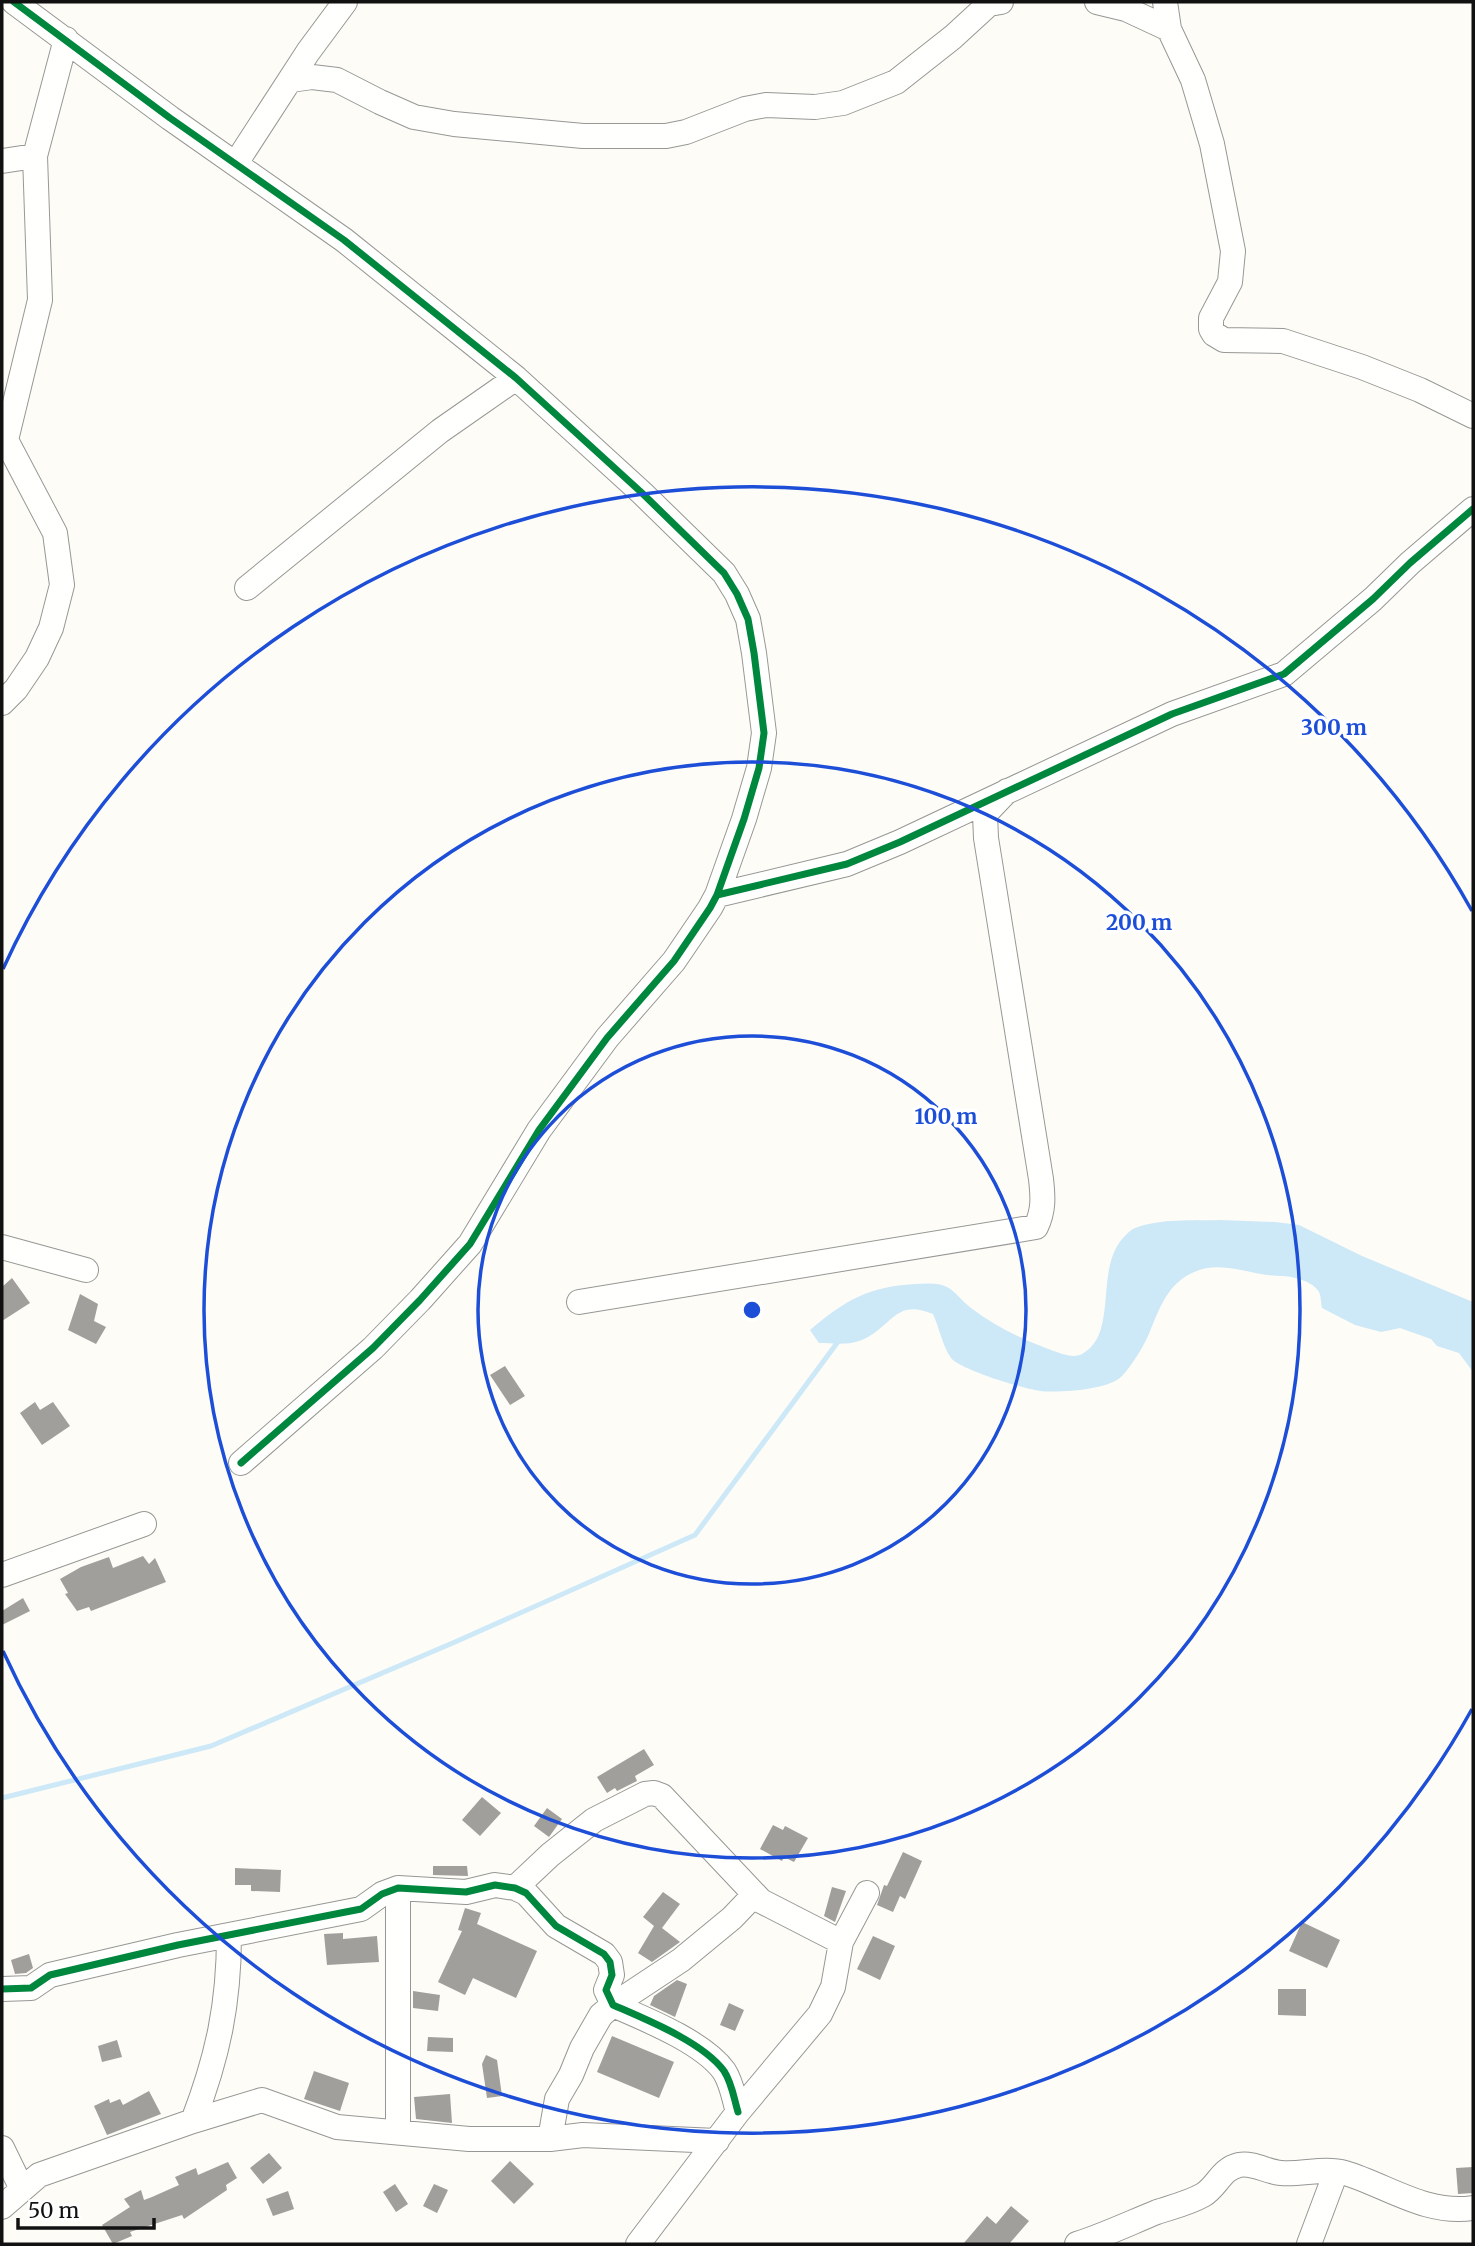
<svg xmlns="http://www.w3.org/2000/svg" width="1475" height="2246" viewBox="0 0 1475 2246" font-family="Merriweather,serif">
<rect width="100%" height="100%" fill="#fdfcf7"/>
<path fill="#cde8f7" d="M1220 1220 1275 1222 1299 1225 1362 1256 1473 1302V1372L1459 1353 1437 1346 1431 1339 1400 1328 1381 1332 1355 1325 1322 1308C1321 1303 1321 1296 1319 1292 1313 1281 1292 1276 1281 1276 1249 1276 1219 1257 1188 1275 1165 1288 1158 1313 1148 1336 1142 1349 1132 1365 1122 1376 1109 1390 1059 1393 1040 1391 1024 1389 961 1370 951 1358 943 1347 939 1327 933 1314 896 1298 892 1326 864 1339 850 1346 834 1343 819 1343L810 1330C846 1300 867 1287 915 1284 926 1284 937 1282 947 1287 956 1292 963 1302 971 1308 996 1327 1022 1339 1051 1350 1060 1353 1072 1359 1082 1354 1119 1334 1094 1270 1123 1238 1127 1234 1130 1230 1135 1228 1162 1218 1192 1221 1220 1220Z"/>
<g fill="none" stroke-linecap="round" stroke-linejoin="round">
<path stroke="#cde8f7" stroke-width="5" d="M2 1798 211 1746 455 1642 695 1535 840 1339"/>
</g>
<path fill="#a19f9c" d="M12 1278 30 1303 2 1321V1287Z
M80 1294 98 1304 94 1321 106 1327 96 1344 68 1330Z
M505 1366 525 1396 510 1405 490 1375Z
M35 1402 40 1410 53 1402 70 1426 42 1445 20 1413Z
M143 1556 149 1564 155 1558 166 1582 91 1611 89 1607 77 1611 65 1594 68 1593 60 1579 81 1567 109 1557 113 1568Z
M23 1598 30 1611 2 1625V1611Z
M644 1749 654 1765 635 1776 637 1781 617 1791 615 1788 607 1793 597 1777Z
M482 1797 501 1813 480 1836 462 1820Z
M547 1808 562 1819 549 1837 534 1826Z
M773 1825 783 1830 785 1826 808 1838 794 1862 784 1857 782 1861 760 1849Z
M903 1852 922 1861 905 1899 900 1896 893 1912 877 1905 884 1885 887 1886Z
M433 1866H467L468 1876 433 1875Z
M235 1868 281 1870 280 1892 251 1891V1885H235Z
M832 1887 846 1891 835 1922 824 1916Z
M663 1892 680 1904 662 1928 680 1942 652 1962 638 1953 654 1926 643 1917Z
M465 1908 481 1913 477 1924 537 1951 516 1998 473 1978 465 1995 438 1982 462 1931 458 1930Z
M1302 1922 1340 1940 1327 1968 1289 1951Z
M343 1933V1939L377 1936 379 1962 327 1965 324 1934Z
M873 1936 895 1946 880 1980 857 1969Z
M29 1954 33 1968 26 1973 15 1974 11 1960Z
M677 1980 687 1984 675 2017 650 2005 654 1996Z
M1278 1989H1306V2016L1278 2015Z
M413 1991 440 1995 438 2011 413 2008Z
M729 2003 744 2010 735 2031 720 2025Z
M612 2036 674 2062 659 2098 597 2072Z
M428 2037 453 2038V2052L427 2051Z
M117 2040 122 2057 102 2062 98 2046Z
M486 2055 497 2060 502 2096 487 2098 482 2064Z
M314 2071 349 2083 340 2111 304 2099Z
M149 2091 161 2114 107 2135 94 2106 109 2099 110 2103 120 2099 123 2105Z
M450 2094 452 2123 416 2119 414 2097Z
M269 2153 282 2168 263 2184 250 2168Z
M510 2161 534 2184 514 2204 491 2181Z
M228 2162 237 2178 226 2185 227 2190 184 2219 182 2215 130 2232 132 2236 113 2244 102 2225 130 2207 124 2199 141 2190 144 2200 152 2197 179 2185 175 2177 196 2168 198 2175Z
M1473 2167V2193L1458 2194 1456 2168Z
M395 2184 408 2204 396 2212 383 2192Z
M434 2184 448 2190 437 2213 423 2206Z
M288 2191 294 2209 273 2216 266 2199Z
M1011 2206 1029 2221 1009 2244H963L987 2216 996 2224Z"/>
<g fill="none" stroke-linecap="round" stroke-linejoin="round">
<g stroke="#979795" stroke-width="26">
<path id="minor" d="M14 2 170 118 344 240 516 378 642 493 724 573 737 594 748 619 754 653 764 733 759 768 744 819 717 895 710 908 674 961 607 1038 539 1130 470 1244 420 1300 373 1348 241 1463
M1097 2 1126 9 1169 29
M1165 2 1169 29 1193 80 1212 144 1233 251 1230 282 1211 318V329L1214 334 1224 340 1283 341 1362 367 1420 390 1473 416
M291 80 312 77 337 80 380 102 414 117 454 124 583 136H666L686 132 745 109 766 105 815 107 843 103 896 82 953 37 989 4 1001 2
M2 161 35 156
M236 163 308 52 345 2
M2 447 6 440 40 300 35 156 66 39
M247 588 440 431 516 378
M2 703 16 689 37 658 51 628 62 585 55 533 6 440
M717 895 847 864 900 842 1172 714 1284 674 1373 599 1410 563 1473 509
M2 1247 86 1270
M579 1302 1036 1227C1044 1210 1043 1197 1041 1179L986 838 985 814 1007 791
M2 1575 144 1524
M515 1888 550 1855 594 1820 645 1794 654 1793 662 1796 761 1901 841 1942
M2 1989 31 1988 50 1975 178 1945 361 1909 382 1894 398 1888 466 1892 495 1885 515 1888 526 1893 556 1926 604 1954 610 1962 612 1975 606 1990 613 2005C645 2019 703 2042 724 2071 732 2083 734 2099 738 2112
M193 2121C218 2056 229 2004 229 1935
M398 2131V1888
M550 2139 557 2099 571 2075 582 2048 601 2015 613 2005 681 1960 732 1918 754 1895
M2 2148 22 2189
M2 2207 39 2175 193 2121 262 2100 337 2127 469 2139H550L583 2135 717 2141
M638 2244 738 2112 820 2014 833 1987 841 1942 867 1893
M1077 2244C1105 2235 1130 2223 1157 2212 1172 2207 1189 2203 1203 2195 1217 2187 1221 2169 1239 2165 1253 2162 1267 2172 1281 2173 1302 2175 1324 2167 1345 2173 1388 2186 1426 2215 1473 2208
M1309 2244 1336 2172"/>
</g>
<use href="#minor" stroke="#fffffe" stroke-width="24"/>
<g stroke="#fff" stroke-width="11">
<path id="cycleway" d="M14 2 170 118 344 240 516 378 642 493 724 573 737 594 748 619 754 653 764 733 759 768 744 819 717 895 710 908 674 961 607 1038 539 1130 470 1244 420 1300 373 1348 241 1463
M717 895 847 864 900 842 1172 714 1284 674 1373 599 1410 563 1473 509
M2 1989 31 1988 50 1975 178 1945 361 1909 382 1894 398 1888 466 1892 495 1885 515 1888 526 1893 556 1926 604 1954 610 1962 612 1975 606 1990 613 2005C645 2019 703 2042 724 2071 732 2083 734 2099 738 2112"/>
</g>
<use href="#cycleway" stroke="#00873e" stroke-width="7"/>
</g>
<g fill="none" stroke="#1d4ed8" stroke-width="3.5">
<circle cx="752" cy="1310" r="274"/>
<circle cx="752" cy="1310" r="548"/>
<path d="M1472 1709A823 823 0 0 1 3 1651M3 969A823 823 0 0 1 1472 911"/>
</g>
<circle cx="752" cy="1310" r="10" fill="#1d4ed8" stroke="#fff" stroke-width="3.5"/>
<g font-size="21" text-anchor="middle" font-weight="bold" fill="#1d4ed8" stroke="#fff" stroke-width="7" stroke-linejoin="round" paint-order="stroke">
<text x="1334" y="735">300 m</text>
<text x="1139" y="930">200 m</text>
<text x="946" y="1124">100 m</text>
</g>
<rect width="1475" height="2246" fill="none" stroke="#111111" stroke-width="7"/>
<path d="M18 2218v10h136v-10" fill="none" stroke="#111111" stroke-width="3.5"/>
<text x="28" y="2218" font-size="21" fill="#111111" stroke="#ffffff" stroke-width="5" paint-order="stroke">50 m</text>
</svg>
